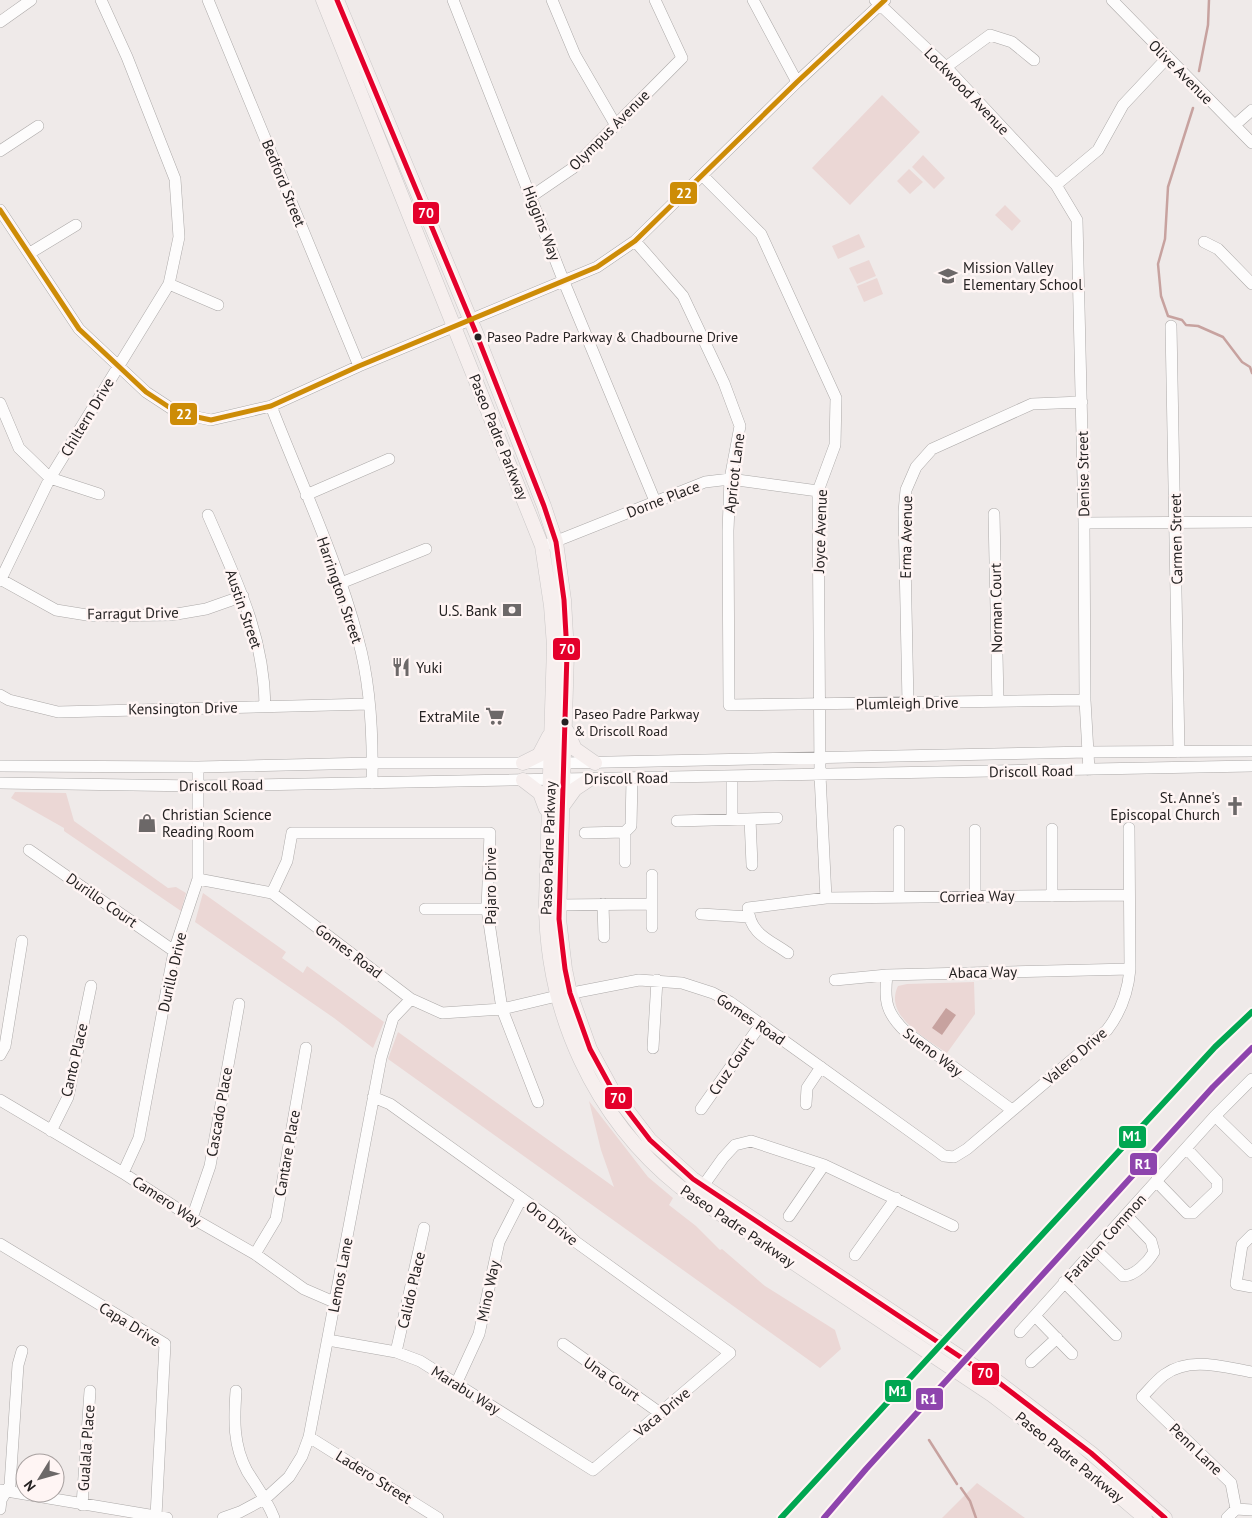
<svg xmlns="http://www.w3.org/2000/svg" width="1252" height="1518" viewBox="0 0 1252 1518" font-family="'PT Sans',sans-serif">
<rect width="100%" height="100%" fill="#efeae9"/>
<path fill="#ebd7d5" d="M882 95 920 132 850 205 812 168Z
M923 155 945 178 934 189 912 167Z
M909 169 923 182 910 194 897 181Z
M1005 205 1021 221 1012 231 995 215Z
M859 234 865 247 838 259 832 246Z
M869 260 876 276 857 284 849 268Z
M877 278 883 294 864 302 857 286Z
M15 792 66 793 74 821 168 888 176 887 186 893 181 911 64 831V828L11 798Z
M203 893 286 952 282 958 303 973 307 966 384 1022 373 1048 334 1018 195 922Z
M974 982 975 1014 947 1053C928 1040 883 1016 898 986L907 984Z
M398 1032 614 1187 601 1150 589 1101 648 1177 673 1198 669 1205 696 1226 720 1250 722 1249 765 1286 835 1330 841 1349 820 1368 388 1059Z
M977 1483 1025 1518H942Z"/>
<path fill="#c7a29f" d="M946 1008 956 1015 942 1035 932 1028Z"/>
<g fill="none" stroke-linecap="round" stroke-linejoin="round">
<path stroke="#c7a29f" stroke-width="2.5" d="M1199 71 1208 25 1209 0
M1193 108 1168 187 1165 239 1158 264 1161 296 1168 316 1182 320 1186 325 1198 326 1223 337 1242 362 1250 367 1252 373
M929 1440 957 1484
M961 1488 970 1501 976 1518"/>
<g stroke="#aca9a8" stroke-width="12">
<path id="minor" d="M208 0 359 366
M453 0 564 282 655 501
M552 0 575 55 615 124
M753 0 797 82
M875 0 946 67 1056 185 1077 220 1084 523 1085 700 1089 770
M1112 0 1252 143
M0 22 31 0
M946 67 990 35 1012 42 1034 60
M1235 125 1252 110
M0 151 38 126
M703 176 761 234 836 398 835 445 818 491 820 775 826 898
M1056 185 1098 150 1123 105 1167 58
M532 196 573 168 682 58 655 0
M0 210 79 329 146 392 178 413 211 420 271 406 359 366 597 267 635 241 797 82 885 0
M635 241 683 296 724 383 740 426 730 479 728 531 729 705 1085 700
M1204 242 1218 249 1252 284
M30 253 76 225
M169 284 218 305
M1171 326 1179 752
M0 403 19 448 50 478 99 494
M271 406C301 483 337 559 358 639 371 685 373 735 372 783
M306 495 389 459
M994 514 998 701
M208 515C236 580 264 634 265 706
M1084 523 1252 522
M549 544 705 482 730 479 818 491
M0 579 56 610 93 616 171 615 206 609 243 596
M0 581 50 478 169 284 179 237 175 179 127 57 101 0
M341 583 426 549
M0 695 9 700 58 712 369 704
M908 703 904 512 906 490 916 467 932 449 1032 404 1082 402
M0 766 198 767 372 763H564L1089 752 1252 751
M732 776V819
M0 783 198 786 1252 766
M750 819 752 865
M677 821 777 818
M1052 829V896
M975 830V896
M899 831V897
M585 833 625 832
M29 850 174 951
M625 862V832L631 826 632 779
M652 875V927
M198 879 272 893 411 999 442 1013 502 1009 557 996 639 980 682 983 713 993 730 1002 936 1150 944 1156 954 1157 967 1149 1107 1030C1121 1012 1128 992 1130 969L1129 828
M272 893 287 861 292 833H490L487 909 502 1009 538 1102
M603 904 604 937
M559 905 652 904
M425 909H487
M701 914 749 917
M788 953C768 939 750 934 748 908L826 898 1129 895
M887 975C884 1001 886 1013 906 1032L1012 1110
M835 980 887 975 1130 969
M653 1048 657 980
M0 1055 5 1046 22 941
M0 1100 123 1173 192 1218 255 1254 304 1289 334 1302
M806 1104 807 1088 821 1067
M701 1109 761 1024
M1215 1116 1252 1152
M51 1131 68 1097 91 986
M123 1173 139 1138 174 951 198 879V767
M1156 1181 1187 1213H1193L1217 1190V1181L1186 1148
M703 1186 723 1158 735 1145 751 1141 824 1165 953 1226
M789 1216 824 1165
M192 1218 210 1166 239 1004
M1252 1235 1242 1245 1236 1284 1252 1287
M0 1244 165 1344 156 1516
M1095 1249 1123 1276C1135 1276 1148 1262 1154 1252L1151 1241 1126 1215
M255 1254 276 1219 306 1048
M855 1255 896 1198
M1064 1282 1116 1335
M1035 1316 1072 1354
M1020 1332 1215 1116 1252 1079
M328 1340 396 1352 420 1361 593 1470 730 1353 576 1242 556 1223 390 1104 373 1097
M563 1344 660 1413
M396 1352 424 1228
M1031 1362 1057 1338
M456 1384 479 1334 499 1242 521 1199
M236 1391C234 1420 233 1445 247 1471 257 1487 267 1500 274 1518
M309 1437 438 1518
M0 1490 167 1518
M82 1505 90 1391
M0 1509 1 1500 10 1485 18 1365 22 1351
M1236 1509 1231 1483 1142 1397C1149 1390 1156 1381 1164 1375 1190 1356 1223 1367 1252 1372
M223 1518 240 1512 266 1498 289 1477 302 1456 309 1437 381 1058 393 1018 411 999
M1227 1518 1236 1509 1252 1510"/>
</g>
<g stroke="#cac7c7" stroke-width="15">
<path id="major" d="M323 0 542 546 551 606 554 646 546 902C546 1013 594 1118 680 1187L992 1395 1072 1456 1145 1518
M337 0 476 333 544 506 556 542 564 600 567 653 559 919 565 969 570 993 590 1049 614 1093 650 1140 693 1179 998 1382 1091 1453 1165 1518
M567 731 575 749 595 763
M523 763 539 755 549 736
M523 780 540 793 546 809
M562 807 575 789 590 779"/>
</g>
<use href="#minor" stroke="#fdfcfc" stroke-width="11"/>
<use href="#major" stroke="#f6efee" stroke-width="14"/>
<g stroke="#d7d6d5" stroke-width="4.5">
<path id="rail" d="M824 1518 866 1469 1213 1087 1252 1048"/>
</g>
<use href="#rail" stroke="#fff5f4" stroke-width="2.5" stroke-dasharray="8" stroke-linecap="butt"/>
<g stroke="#fff5f4" stroke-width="9">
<path id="bus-1" d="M337 0 476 333 544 506 556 542 564 600 567 653 559 919 565 969 570 993 590 1049 614 1093 650 1140 693 1179 998 1382 1091 1453 1165 1518"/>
</g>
<g stroke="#fff5f4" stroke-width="9">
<path id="bus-2" d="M0 210 79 329 146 392 178 413 211 420 271 406 359 366 597 267 635 241 797 82 885 0"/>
</g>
<use href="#bus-1" stroke="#e4002b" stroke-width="5"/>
<use href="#bus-2" stroke="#cd8c07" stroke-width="5"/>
<g stroke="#fff5f4" stroke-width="10">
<path id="rail-1" d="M824 1518 866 1469 1213 1087 1252 1048"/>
</g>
<use href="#rail-1" stroke="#8e44ad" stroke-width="6"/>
<g stroke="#fff5f4" stroke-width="10">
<path id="metro-1" d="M781 1518 1215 1047 1252 1012"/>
</g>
<use href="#metro-1" stroke="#00a651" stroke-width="6"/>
</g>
<defs>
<g id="school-bare" transform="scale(1.5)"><path d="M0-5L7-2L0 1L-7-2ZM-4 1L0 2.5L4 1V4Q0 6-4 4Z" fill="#6c6868" stroke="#fff5f4" stroke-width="2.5" paint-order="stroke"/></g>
<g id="bank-bare" transform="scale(1.5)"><path d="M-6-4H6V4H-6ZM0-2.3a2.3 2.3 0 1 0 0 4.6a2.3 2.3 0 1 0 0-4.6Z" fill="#6c6868" stroke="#fff5f4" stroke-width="2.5" paint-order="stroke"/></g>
<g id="restaurant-bare" transform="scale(1.5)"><path d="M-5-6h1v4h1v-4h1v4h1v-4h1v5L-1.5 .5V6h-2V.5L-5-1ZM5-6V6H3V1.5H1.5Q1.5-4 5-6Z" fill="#6c6868" stroke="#fff5f4" stroke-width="2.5" paint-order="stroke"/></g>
<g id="supermarket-bare" transform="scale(1.5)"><path d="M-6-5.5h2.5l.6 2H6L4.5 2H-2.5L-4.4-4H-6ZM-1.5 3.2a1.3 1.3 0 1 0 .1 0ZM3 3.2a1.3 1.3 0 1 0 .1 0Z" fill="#6c6868" stroke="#fff5f4" stroke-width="2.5" paint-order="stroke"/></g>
<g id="church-bare" transform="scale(1.5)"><path d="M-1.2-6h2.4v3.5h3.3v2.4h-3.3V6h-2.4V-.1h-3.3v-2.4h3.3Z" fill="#6c6868" stroke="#fff5f4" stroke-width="2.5" paint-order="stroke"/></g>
<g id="shop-bare" transform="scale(1.5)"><path d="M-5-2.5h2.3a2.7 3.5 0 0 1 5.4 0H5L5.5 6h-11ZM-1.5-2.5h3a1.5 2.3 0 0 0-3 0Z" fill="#6c6868" stroke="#fff5f4" stroke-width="2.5" paint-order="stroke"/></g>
</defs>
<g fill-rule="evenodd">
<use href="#school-bare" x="948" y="276"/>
<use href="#bank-bare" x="512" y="610"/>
<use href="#restaurant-bare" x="401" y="667"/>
<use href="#supermarket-bare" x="495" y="716"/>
<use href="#church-bare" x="1235" y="806"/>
<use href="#shop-bare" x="147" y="823"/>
</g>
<g fill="#252222" stroke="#fff5f4" stroke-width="2">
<circle cx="478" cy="337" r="4.5"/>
<circle cx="565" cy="722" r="4.5"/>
</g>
<g text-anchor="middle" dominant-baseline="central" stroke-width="5" stroke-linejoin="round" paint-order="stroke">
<g font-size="14" fill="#252222" stroke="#fff5f4" text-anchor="start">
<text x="487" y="337">Paseo Padre Parkway &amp; Chadbourne Drive</text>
<text x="574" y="714">Paseo Padre Parkway<tspan x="574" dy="17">&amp; Driscoll Road</tspan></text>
</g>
<g font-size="15" fill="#252222" stroke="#fff5f4">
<text transform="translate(1181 72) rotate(45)">Olive Avenue</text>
<text transform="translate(967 91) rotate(46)">Lockwood Avenue</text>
<text transform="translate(609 130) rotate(-45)">Olympus Avenue</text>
<text transform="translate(284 183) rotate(68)">Bedford Street</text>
<text transform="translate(542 223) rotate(69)">Higgins Way</text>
<text transform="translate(87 417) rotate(-59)">Chiltern Drive</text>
<text transform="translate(499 437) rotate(68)">Paseo Padre Parkway</text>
<text transform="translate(734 473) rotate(-83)">Apricot Lane</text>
<text transform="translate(1083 474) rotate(-91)">Denise Street</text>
<text transform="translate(663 499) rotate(-21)">Dorne Place</text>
<text transform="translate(820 531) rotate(-88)">Joyce Avenue</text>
<text transform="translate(906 537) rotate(-89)">Erma Avenue</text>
<text transform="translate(1176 539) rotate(-91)">Carmen Street</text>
<text transform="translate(340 590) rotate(71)">Harrington Street</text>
<text transform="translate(996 608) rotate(-91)">Norman Court</text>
<text transform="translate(244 609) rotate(71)">Austin Street</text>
<text transform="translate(133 613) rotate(-1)">Farragut Drive</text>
<text transform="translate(907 703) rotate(-1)">Plumleigh Drive</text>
<text transform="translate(183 708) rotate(-1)">Kensington Drive</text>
<text transform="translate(1031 771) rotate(-1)">Driscoll Road</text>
<text transform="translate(626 778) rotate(-1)">Driscoll Road</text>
<text transform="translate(221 785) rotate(-1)">Driscoll Road</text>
<text transform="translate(548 848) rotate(-88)">Paseo Padre Parkway</text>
<text transform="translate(490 886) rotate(-90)">Pajaro Drive</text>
<text transform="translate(977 896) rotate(-1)">Corriea Way</text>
<text transform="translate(102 900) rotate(35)">Durillo Court</text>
<text transform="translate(349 951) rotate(37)">Gomes Road</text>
<text transform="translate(172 972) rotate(-77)">Durillo Drive</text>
<text transform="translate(983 972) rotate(-1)">Abaca Way</text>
<text transform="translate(751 1019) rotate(34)">Gomes Road</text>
<text transform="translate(933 1052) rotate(37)">Sueno Way</text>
<text transform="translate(1075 1056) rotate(-41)">Valero Drive</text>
<text transform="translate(74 1060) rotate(-77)">Canto Place</text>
<text transform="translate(731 1066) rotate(-55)">Cruz Court</text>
<text transform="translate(219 1112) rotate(-80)">Cascado Place</text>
<text transform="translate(287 1153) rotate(-80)">Cantare Place</text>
<text transform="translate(167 1201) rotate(33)">Camero Way</text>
<text transform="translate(552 1223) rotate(38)">Oro Drive</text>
<text transform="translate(738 1226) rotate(34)">Paseo Padre Parkway</text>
<text transform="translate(1105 1238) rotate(-48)">Farallon Common</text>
<text transform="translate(340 1275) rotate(-79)">Lemos Lane</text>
<text transform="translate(411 1290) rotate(-77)">Calido Place</text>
<text transform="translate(488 1291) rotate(-78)">Mino Way</text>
<text transform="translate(130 1324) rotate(32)">Capa Drive</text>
<text transform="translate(612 1379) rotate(35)">Una Court</text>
<text transform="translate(466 1390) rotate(32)">Marabu Way</text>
<text transform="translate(662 1412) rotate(-40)">Vaca Drive</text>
<text transform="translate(86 1448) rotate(-86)">Gualala Place</text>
<text transform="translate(1196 1449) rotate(44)">Penn Lane</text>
<text transform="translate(1070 1457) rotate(39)">Paseo Padre Parkway</text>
<text transform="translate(374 1477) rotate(32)">Ladero Street</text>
</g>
<g font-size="15" fill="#252222" stroke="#fff5f4" text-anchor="start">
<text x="963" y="267">Mission Valley<tspan x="963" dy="17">Elementary School</tspan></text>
<text x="497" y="610" text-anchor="end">U.S. Bank</text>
<text x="416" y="667">Yuki</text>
<text x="480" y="716" text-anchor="end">ExtraMile</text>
<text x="1220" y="797" text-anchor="end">St. Anne's<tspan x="1220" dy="17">Episcopal Church</tspan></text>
<text x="162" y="814">Christian Science<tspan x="162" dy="17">Reading Room</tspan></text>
</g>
</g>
<g stroke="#fff5f4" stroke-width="2">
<rect x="669" y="181" width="29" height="24" rx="5" fill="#cd8c07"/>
<rect x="412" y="201" width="28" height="24" rx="5" fill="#e4002b"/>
<rect x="169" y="402" width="29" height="24" rx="5" fill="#cd8c07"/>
<rect x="552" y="637" width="29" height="24" rx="5" fill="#e4002b"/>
<rect x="604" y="1086" width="29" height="24" rx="5" fill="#e4002b"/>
<rect x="1118" y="1125" width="29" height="24" rx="5" fill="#00a651"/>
<rect x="1129" y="1152" width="29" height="24" rx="5" fill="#8e44ad"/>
<rect x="971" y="1362" width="29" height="24" rx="5" fill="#e4002b"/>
<rect x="884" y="1379" width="28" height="24" rx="5" fill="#00a651"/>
<rect x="915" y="1387" width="29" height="24" rx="5" fill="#8e44ad"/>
</g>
<g font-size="14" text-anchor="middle" font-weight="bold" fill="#fff">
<text x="684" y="198">22</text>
<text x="426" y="218">70</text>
<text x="184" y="419">22</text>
<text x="567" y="654">70</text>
<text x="618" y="1103">70</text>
<text x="1132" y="1141">M1</text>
<text x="1143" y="1169">R1</text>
<text x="985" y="1378">70</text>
<text x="898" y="1396">M1</text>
<text x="929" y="1404">R1</text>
</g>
<g transform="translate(40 1478) rotate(233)"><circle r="24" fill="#fff5f4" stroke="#a8a1a0"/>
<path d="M0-4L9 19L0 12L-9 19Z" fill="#6c6868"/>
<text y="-8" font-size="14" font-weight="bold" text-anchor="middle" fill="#252222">N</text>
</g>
</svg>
